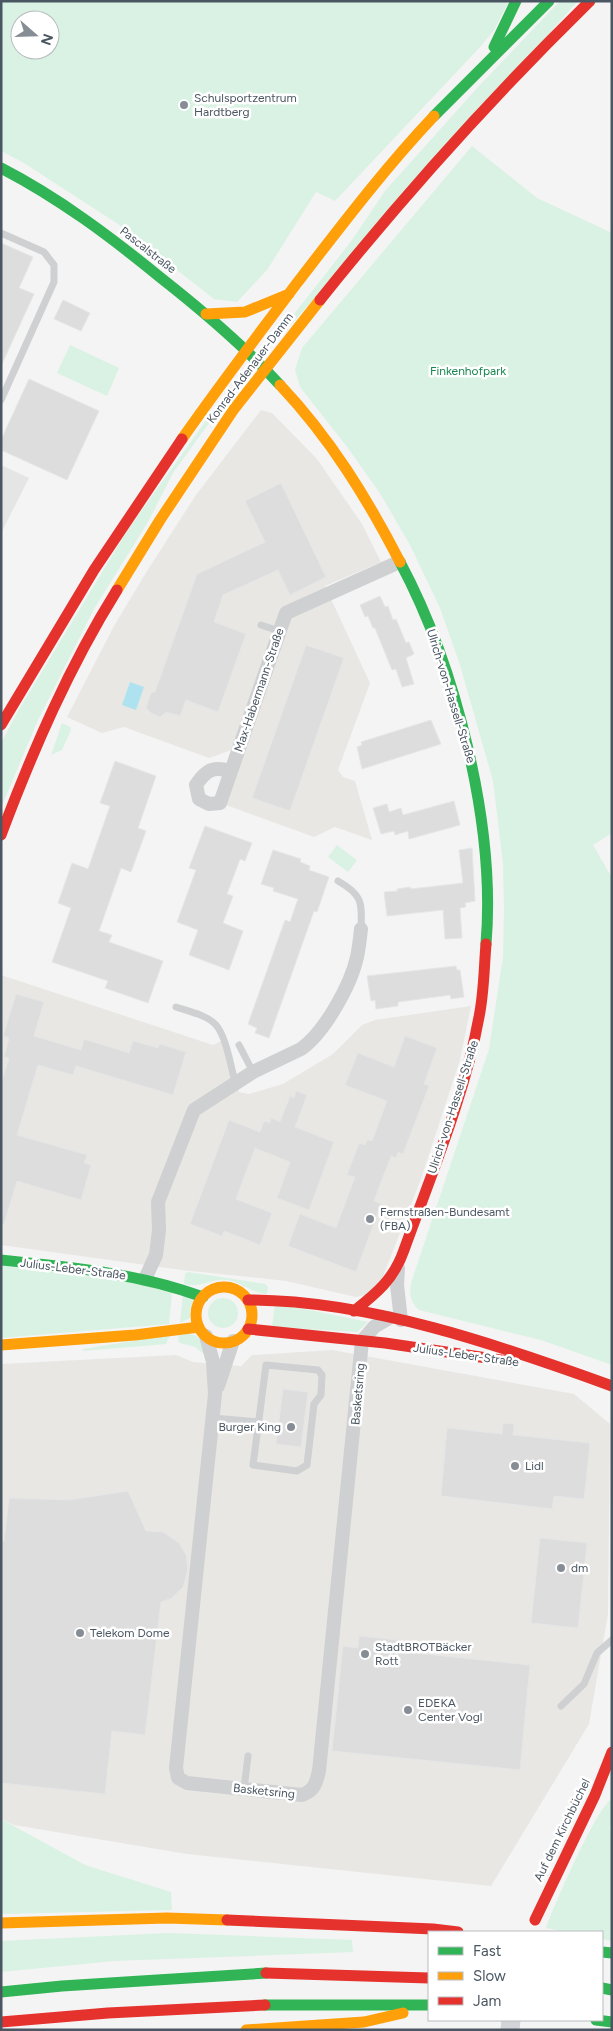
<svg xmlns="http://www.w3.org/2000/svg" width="613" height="2031" viewBox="0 0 613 2031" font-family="Figtree,sans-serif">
<rect width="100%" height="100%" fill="#f4f4f4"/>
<path fill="#e8e7e3" d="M261 410 272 413 317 459 362 524 381 562 325 586 370 683 338 770 343 777 355 781 372 840 335 827 314 837 226 805 234 749 209 758 124 727 102 733 67 717 114 626 147 571 196 495Z
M1 975 213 1045 223 1040 239 1092 249 1094 283 1084 333 1054 362 1025 375 1020 471 1006 460 1060 421 1179 382 1279 366 1295 356 1297 286 1281 182 1270 1 1245Z
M332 1350 574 1394 610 1424 608 1614 589 1724 491 1886 187 1854 14 1825 1 1819V1364L176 1355 193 1362 241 1366 252 1355Z"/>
<path fill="#e6e5e6" d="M1 465 29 478 1 533Z"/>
<path fill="#d9f2e3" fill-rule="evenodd" d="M1 1H509L494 30 481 46 335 201 316 192 267 270 237 302 214 299 118 224 24 163 1 151ZM20 20H50V50H20Z
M560 1H578L273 345H270L352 240 385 191 478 87Z
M472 146 537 198 612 233V833L593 845 612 878V1365L541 1340 419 1310C409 1300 409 1293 412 1280L489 1049 503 957 504 909 503 864 498 822 493 781 460 665 440 608 410 545 381 495 348 448 300 387 295 370 302 348Z
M70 345 119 368 107 396 57 373Z
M230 387 233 390 173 473 148 522 94 609 38 720 1 808V743L18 711 127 531Z
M62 723 70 727 71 730 62 750 51 755Z
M337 845 357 860 348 872 328 857Z
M1 1265 128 1282 172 1292 169 1324 1 1338Z
M188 1272 265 1284 268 1287 267 1294C249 1292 242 1282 227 1280 212 1278 202 1288 184 1284L185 1274Z
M183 1294 193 1301 190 1310V1318L180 1323Z
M208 1313a15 15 0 1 1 30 0a15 15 0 1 1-30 0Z
M275 1303 368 1322 357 1332 272 1327Z
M179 1333C195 1334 204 1335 204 1354L195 1347 180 1343 178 1341Z
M170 1335 166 1344 83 1351V1349Z
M612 1799V1819L609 1830 612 1829V1941L602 1939V1932H567L546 1928C552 1910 598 1804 612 1799Z
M1 1819 85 1865 171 1892 172 1910 1 1914Z
M169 1933 352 1940 353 1952 114 1961 1 1972V1941Z"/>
<path fill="#aee2f0" d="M130 682 144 687 136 710 122 705Z"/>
<path fill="#ddddde" stroke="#e5e6e7" d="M1 243 33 257 19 288 34 294 1 366Z
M63 300 90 313 81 331 54 319Z
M29 379 99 411 67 480 1 450V440Z
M281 483 326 577 290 595 278 570 223 595 214 622 246 634 218 712 186 700 180 716 166 712 160 717 151 713 146 708 151 693 155 692 197 574 265 542 245 501Z
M380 596 385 607 388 606 393 620 396 619 406 643 409 642 414 654 406 658 414 684 402 687 396 669 392 670 375 628H373L368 616 365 617 360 605Z
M306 645 344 658 290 811 252 798Z
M431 720 441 744 362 769 357 747 362 745 361 742Z
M115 761 156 776 138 828 146 831 131 872 121 868 99 931 112 935 109 942 163 961 148 1003 105 988 108 981 52 962 71 908 58 903 72 863 88 869 110 806 100 803Z
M454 801 460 825 409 839 408 831 395 835 394 831 381 834 373 808 387 804 389 812 401 808 403 815Z
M205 826 252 843 245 861 240 859 227 894 233 896 223 923 243 931 229 970 189 955 198 930 177 922 196 870 189 868Z
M472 848 475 901 465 903 466 907 460 908 462 938 445 939 443 910 387 916 384 892 398 891 397 889 410 887 411 889 463 883 459 850Z
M273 850 301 859 300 862 310 866 309 870 329 877 317 912 314 911 269 1038 255 1033 257 1028 248 1024 285 920 290 922 298 899 273 891 274 888 261 884Z
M456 966 457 970H460L464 997 451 999 450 995 398 1002V1006L376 1009 375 1000 371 1001 367 976Z
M16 994 44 1002 34 1036 81 1050 84 1039 129 1053 133 1041 158 1048 160 1044 186 1052 173 1095 76 1066 73 1075 38 1065 17 1135 87 1155 84 1163 91 1165 81 1200 17 1181 4 1224H1V1084L9 1058 4 1057 9 1038 3 1036Z
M405 1036 437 1048 424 1084 429 1086 403 1154 398 1152 396 1158 391 1156 374 1201 381 1204 356 1272 288 1246 300 1214 336 1228 355 1177 347 1175 359 1143 365 1145 367 1140 372 1141 387 1101 345 1085 358 1053 394 1067Z
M296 1091 307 1095 295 1127 334 1142 309 1210 277 1198 290 1162 255 1148 236 1199 272 1213 260 1245 224 1231 222 1236 190 1224 229 1120 260 1132 264 1121 270 1123 271 1118 280 1122 290 1096 294 1098Z
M283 1389 308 1392 301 1447 276 1444Z
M503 1423 514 1424 513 1435 590 1443 584 1499 554 1496 552 1509 441 1496 447 1428 502 1434Z
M128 1491 146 1531 163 1532 179 1543 186 1555 188 1569 183 1587 172 1598 161 1602 145 1735 112 1731 105 1794 1 1783V1541H4L9 1498 69 1500Z
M540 1538 587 1543 578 1628 531 1623Z
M359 1636 407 1641 406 1652 530 1665 520 1770 332 1751 343 1646 358 1648Z"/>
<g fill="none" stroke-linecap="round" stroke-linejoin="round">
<path stroke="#d2d4d7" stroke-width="19" stroke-dasharray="19 9" stroke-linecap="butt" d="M510 2030 511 2020"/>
<path stroke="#ced0d2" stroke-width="7" d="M1 233 44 252 54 265V282L1 400
M261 625 279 631
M338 881C363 895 362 903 361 929
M176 1007C188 1011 207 1015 216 1025 226 1036 231 1067 235 1082
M239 1045 253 1072
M266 1365 318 1370 322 1375 321 1395 314 1404 307 1465 297 1471 253 1465Z
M213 1418 260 1422
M561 1706 584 1684 597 1653 612 1640
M244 1789 248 1756"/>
<path stroke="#ced0d2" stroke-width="14" d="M230 771C213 766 206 770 196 785L199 799 209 804 220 803 286 613 399 562
M398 1268 397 1285 401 1320
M145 1279 156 1255 159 1230 158 1202 194 1110 253 1072 301 1049C324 1033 351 985 357 957 359 948 360 938 361 929
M206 1336 213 1362 215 1394 176 1768 178 1778 187 1783 302 1795C315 1790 316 1783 319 1771L362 1341 374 1327 389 1318
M218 1386 233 1341"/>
<path stroke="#30b455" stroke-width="11" d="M494 47 516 1
M434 116 549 1
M1 168C59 198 111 237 161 278 203 311 244 346 280 385
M400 562C456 667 496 825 486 944
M1 1260C70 1267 137 1273 203 1297
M602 1952 612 1953
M602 1988 612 1990
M1 1992 62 1986 266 1973
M265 2005H429
M596 2020 612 2022"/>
<path stroke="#ff9f0a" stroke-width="11" d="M206 314 245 312 289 294
M280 385C330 438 367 498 400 562
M182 439C219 386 258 335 297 283 341 226 384 169 434 116
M117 590 160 520 234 409 320 300
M196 1315a28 28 0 1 1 56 0a28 28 0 1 1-56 0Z
M1 1345 135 1335 199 1327
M1 1923 167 1918 227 1920
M246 2030 364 2022 403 2013"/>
<path stroke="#e5322d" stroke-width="11" d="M320 300C404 195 494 95 590 1
M1 725 94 570 182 439
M1 835C33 750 69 667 117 590
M248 1300C369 1300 499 1345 612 1386
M354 1311C377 1293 394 1279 404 1250 431 1175 465 1095 479 1017 484 993 484 968 486 944
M248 1329 385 1343 514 1362
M227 1920 433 1929 458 1932
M535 1920 595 1795 612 1752
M266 1973 429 1978
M1 2022 108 2013 265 2005"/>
</g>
<g fill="#868d94" stroke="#fff" stroke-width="2">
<circle cx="184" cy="105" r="5"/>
<circle cx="370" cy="1219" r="5"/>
<circle cx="291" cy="1427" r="5"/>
<circle cx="515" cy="1466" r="5"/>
<circle cx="561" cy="1568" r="5"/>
<circle cx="80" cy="1633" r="5"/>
<circle cx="365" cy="1654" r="5"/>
<circle cx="408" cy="1710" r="5"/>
</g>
<g text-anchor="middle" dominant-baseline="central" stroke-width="5" stroke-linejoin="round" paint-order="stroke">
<g font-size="12" fill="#4a5661" stroke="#fff" text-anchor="start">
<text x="194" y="98">Schulsportzentrum<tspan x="194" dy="14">Hardtberg</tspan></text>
<text x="380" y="1212">Fernstraßen-Bundesamt<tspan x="380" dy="14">(FBA)</tspan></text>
<text x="281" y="1427" text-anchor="end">Burger King</text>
<text x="525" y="1466">Lidl</text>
<text x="571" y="1568">dm</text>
<text x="90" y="1633">Telekom Dome</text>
<text x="375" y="1647">StadtBROTBäcker<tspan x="375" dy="14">Rott</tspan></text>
<text x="418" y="1703">EDEKA<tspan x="418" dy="14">Center Vogl</tspan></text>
</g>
<g font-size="12" fill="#4a5661" stroke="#fff">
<text transform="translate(148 250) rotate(38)">Pascalstraße</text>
<text transform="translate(250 368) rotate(-53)">Konrad-Adenauer-Damm</text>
<text transform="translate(259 690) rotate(-71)">Max-Habermann-Straße</text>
<text transform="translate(451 696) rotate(73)">Ulrich-von-Hassell-Straße</text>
<text transform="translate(453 1107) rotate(-72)">Ulrich-von-Hassell-Straße</text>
<text transform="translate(73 1269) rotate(7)">Julius-Leber-Straße</text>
<text transform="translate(466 1355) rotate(8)">Julius-Leber-Straße</text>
<text transform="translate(358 1394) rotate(-85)">Basketsring</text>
<text transform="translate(264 1791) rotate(6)">Basketsring</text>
<text transform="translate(562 1830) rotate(-64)">Auf dem Kirchbüchel</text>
</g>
<g font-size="12" fill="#17864f" stroke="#fff">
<text x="468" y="371">Finkenhofpark</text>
</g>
</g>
<rect width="613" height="2031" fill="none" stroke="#4a5661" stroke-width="5"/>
<rect x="428" y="1931" width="175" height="90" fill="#ffffff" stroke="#b7bbc0"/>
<rect x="438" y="1947" width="25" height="8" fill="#30b455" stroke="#b7bbc0"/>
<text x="473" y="1956" font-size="15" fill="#4a5661">Fast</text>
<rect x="438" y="1972" width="25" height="8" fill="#ff9f0a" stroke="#b7bbc0"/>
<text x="473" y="1981" font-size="15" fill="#4a5661">Slow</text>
<rect x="438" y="1997" width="25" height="8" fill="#e5322d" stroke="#b7bbc0"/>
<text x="473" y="2006" font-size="15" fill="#4a5661">Jam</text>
<g transform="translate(35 35) rotate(110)"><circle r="24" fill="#ffffff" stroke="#b7bbc0"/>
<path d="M0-4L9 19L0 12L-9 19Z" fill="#868d94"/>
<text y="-8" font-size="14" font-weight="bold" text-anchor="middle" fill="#4a5661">N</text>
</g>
</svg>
